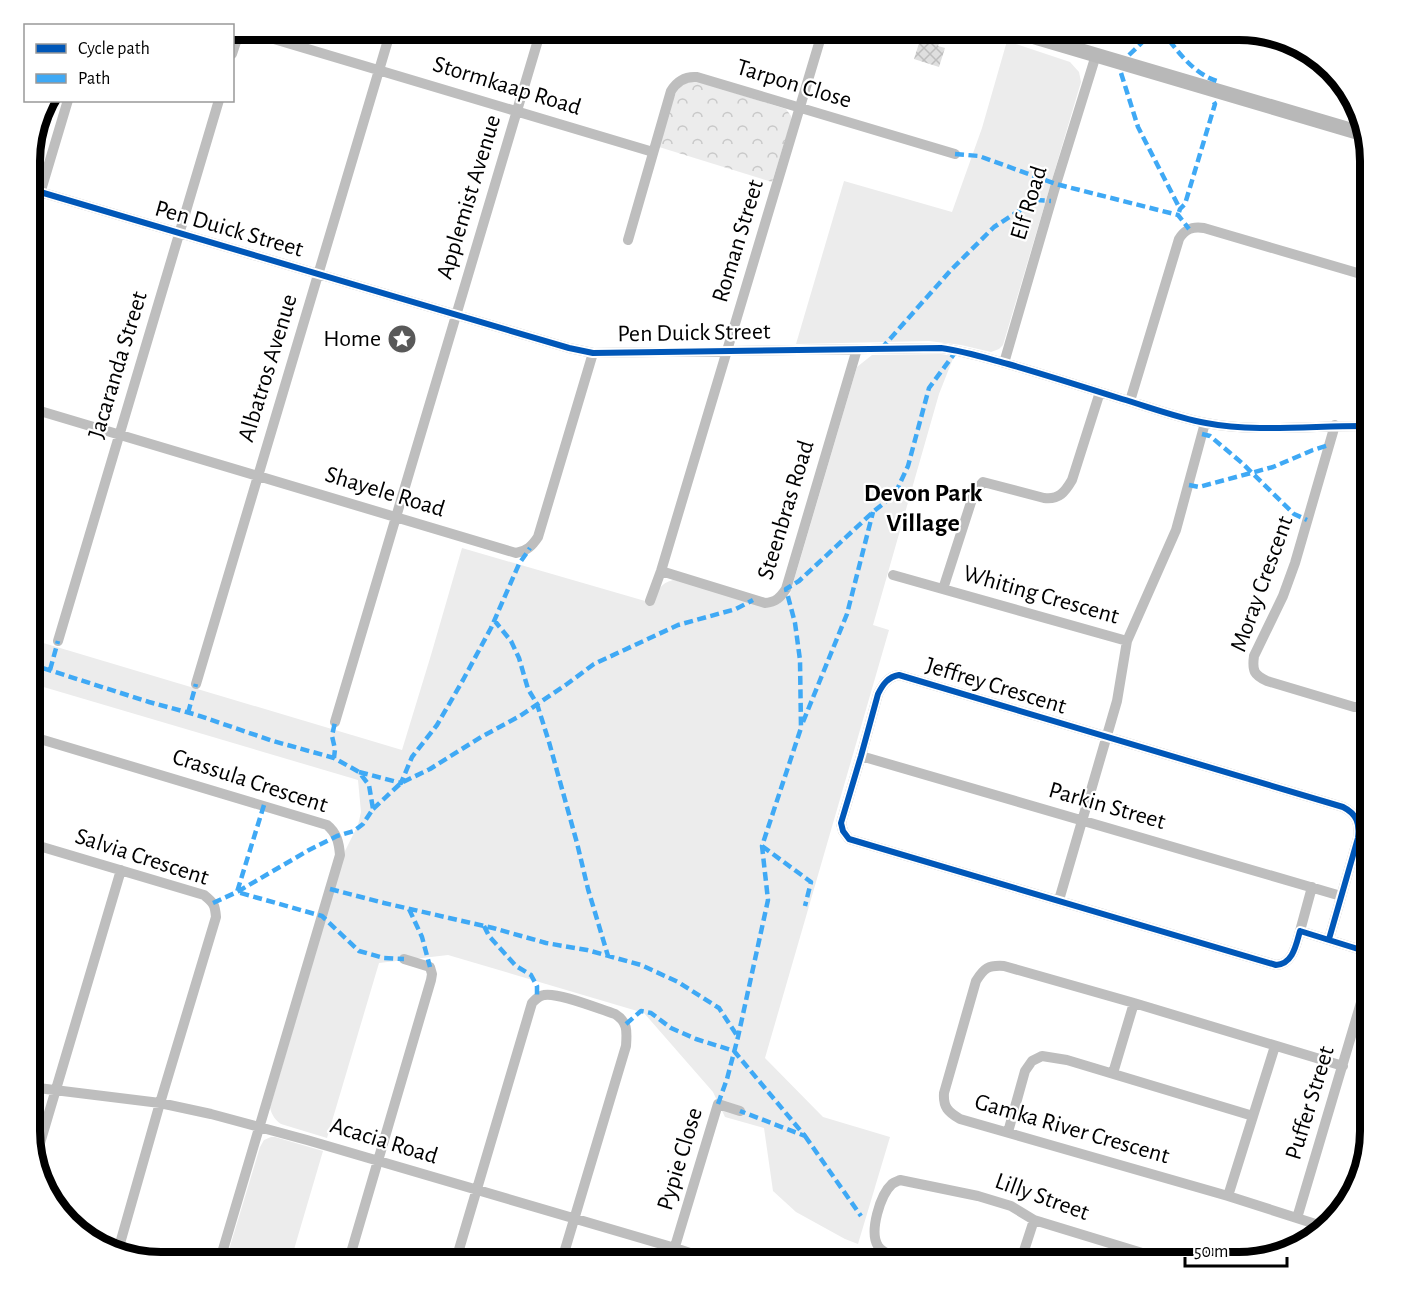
<svg xmlns="http://www.w3.org/2000/svg" width="1401" height="1293" viewBox="0 0 1401 1293" font-family="'Alegreya Sans',sans-serif">
<defs>
<pattern id="park-crowns" width="20" height="18" patternUnits="userSpaceOnUse" patternTransform="scale(1.5)"><rect width="20" height="18" fill="#ececec"/><path d="M2 6a3 3 0 1 1 6 0M12 15a3 3 0 1 1 6 0" fill="none" stroke="#c9c9c9"/></pattern>
<pattern id="building-cross-hatch" width="8" height="8" patternUnits="userSpaceOnUse" patternTransform="scale(1.5)"><rect width="8" height="8" fill="#dfdfdf"/><path d="M0 0l8 8M0 8l8-8" fill="none" stroke="#bebebe"/></pattern>
</defs>
<rect width="100%" height="100%" fill="#fff"/>
<path fill="#ececec" d="M1007 41 1070 62 1079 72 1081 82 1003 345 999 349 991 352 961 345 929 341 796 344 844 181 952 212 982 128Z
M941 354 954 356 939 394 873 625 889 630 765 1058 823 1117 890 1137 858 1244 845 1239 796 1212 773 1191 764 1128 725 1117 713 1092 644 1013 448 955 379 963 327 1138 281 1124C275 1120 272 1115 270 1108L345 851 358 825 361 812 358 780 30 683V639L402 750 431 655 462 548 652 603C657 592 660 583 673 580L779 604 790 594 792 587 857 367 872 355Z
M271 1137H275L323 1151 290 1263H225L260 1147 264 1140Z"/>
<path fill="url(#park-crowns)" d="M696 81 786 109 791 116V121L772 182 659 147C663 133 671 94 682 85 686 82 691 82 696 81Z"/>
<path fill="url(#building-cross-hatch)" d="M927 32 941 36 938 46 945 48 939 67 914 59 920 40 924 41Z"/>
<g fill="none" stroke-linecap="round" stroke-linejoin="round">
<path stroke="#bebebe" stroke-width="10" d="M244 30 653 152
M232 54 240 30
M30 189 569 348 593 353 941 348C964 351 986 358 1008 364 1046 375 1084 387 1122 399 1149 407 1178 418 1206 423 1257 433 1318 425 1371 426
M30 227 68 100
M628 240 671 91C677 81 685 76 697 77L955 154
M1004 363 1056 184 1096 55
M1130 401 1179 239C1185 229 1193 226 1204 228L1371 277
M30 408 516 553C527 551 532 546 538 537L593 353
M1335 425 1295 563 1283 596 1254 656C1252 671 1254 675 1267 681L1354 707H1362L1371 703
M661 571 765 603C776 602 780 598 786 589L857 349
M893 575 1127 641
M943 589 974 493 983 482 1044 498C1059 500 1065 492 1072 480L1100 392
M650 601 661 571 823 30
M58 641 219 100
M196 684 391 30
M335 722 541 30
M30 736 327 825C337 833 339 843 340 855L219 1263
M861 756 1341 896
M30 847 39 846 204 895C214 903 215 905 216 917L160 1103 117 1254
M1059 900 1117 701 1127 641 1176 530 1205 423
M1300 931 1312 887
M1329 939 1358 838C1360 824 1357 814 1343 807L899 675C888 677 883 684 878 694L861 756 841 823 843 831 849 839 1276 965C1293 964 1296 945 1300 931L1371 953
M1113 1073 1134 1003
M30 1087 160 1103 211 1114 307 1140 675 1248 720 1263
M1008 1132 1025 1071 1032 1061 1042 1056 1067 1060 1253 1116
M35 1160 121 870
M1228 1196 1275 1046
M1297 1218 1371 969
M1328 1228 1228 1196 960 1119C948 1112 943 1107 944 1093L976 981C984 968 988 965 1004 966L1134 1003 1343 1066
M348 1263 431 980 432 974 430 967 404 959
M455 1263 532 1003C536 999 538 996 544 995 558 992 599 1009 615 1014 628 1022 627 1031 626 1046L561 1263
M670 1263 718 1104 740 1111
M917 1263C905 1259 885 1256 878 1246 869 1232 880 1195 892 1184 895 1182 896 1182 900 1180L978 1196 1011 1206 1034 1220 1175 1263
M1020 1263 1034 1220"/>
<path stroke="#b8b8b8" stroke-width="15" d="M1011 30 1367 135"/>
<path stroke="#3fa9f5" stroke-width="4.5" stroke-dasharray="9 4.5" stroke-linecap="butt" d="M1161 30C1177 50 1192 73 1217 81
M1018 32 1019 30
M1129 55 1155 30
M1121 73 1138 127 1180 209
M955 154 979 156 1056 184 1178 215 1189 229
M1179 212 1180 209 1185 204 1215 104 1212 99
M881 349 951 270 994 227 1036 200 1051 201
M1202 434 1210 436 1242 463 1294 514 1307 520
M1189 485 1199 487 1273 467 1313 450 1329 445
M494 620 511 641 519 658 528 689 537 704 549 742 577 843 588 889 608 956
M30 664 149 702 197 715 273 741 334 758
M50 670 58 641
M188 713 196 684
M803 722 847 614 873 512
M359 772 401 783 412 757 437 725 463 680 491 628 519 564 530 548
M264 805 237 892 322 916 359 951 384 958 404 959
M373 809 401 783 430 769 481 737 520 716 567 684 594 664 678 625 736 609 753 600
M762 846 811 882 805 906
M330 889 384 903 493 928 546 943 587 950 641 965 678 982 719 1008 738 1037
M213 903 237 892 309 850 337 836 354 831 363 824 373 809 369 785 359 772 334 758 335 749 332 736 335 722
M409 909 422 937 430 967
M484 926 489 936 516 966 531 975 537 986V998
M626 1024 641 1011 651 1013 671 1028 696 1039 734 1051 805 1136 740 1111
M718 1104 727 1079 738 1037 768 900 762 846 801 728 800 660 795 623 786 589 799 581 873 512 895 494 908 466 929 388 957 350
M805 1136 861 1216"/>
<g stroke="#fff" stroke-width="10">
<path id="cycleway" d="M30 189 569 348 593 353 941 348C964 351 986 358 1008 364 1046 375 1084 387 1122 399 1149 407 1178 418 1206 423 1257 433 1318 425 1371 426
M1329 939 1358 838C1360 824 1357 814 1343 807L899 675C888 677 883 684 878 694L861 756 841 823 843 831 849 839 1276 965C1293 964 1296 945 1300 931L1371 953"/>
</g>
<use href="#cycleway" stroke="#0057b8" stroke-width="6"/>
</g>
<defs>
<g id="sight-disc" transform="scale(1.5)"><circle r="9.5" fill="#595959" stroke="#fff"/><path d="M0-6L1.8-2.2L6-1.7L2.9 1.2L3.7 5.4L0 3.3L-3.7 5.4L-2.9 1.2L-6-1.7L-1.8-2.2Z" fill="#fff"/></g>
</defs>
<g fill-rule="evenodd">
<use href="#sight-disc" x="402" y="339"/>
</g>
<g text-anchor="middle" dominant-baseline="central" stroke-width="4.5" stroke-linejoin="round" paint-order="stroke">
<g font-size="24" fill="#000" stroke="#fff">
<text transform="translate(794 84) rotate(17)">Tarpon Close</text>
<text transform="translate(507 86) rotate(17)">Stormkaap Road</text>
<text transform="translate(469 197) rotate(-73)">Applemist Avenue</text>
<text transform="translate(1029 203) rotate(-73)">Elf Road</text>
<text transform="translate(229 229) rotate(16)">Pen Duick Street</text>
<text transform="translate(738 241) rotate(-73)">Roman Street</text>
<text transform="translate(694 333) rotate(-1)">Pen Duick Street</text>
<text transform="translate(118 365) rotate(-73)">Jacaranda Street</text>
<text transform="translate(268 368) rotate(-73)">Albatros Avenue</text>
<text transform="translate(385 492) rotate(17)">Shayele Road</text>
<text transform="translate(786 510) rotate(-73)">Steenbras Road</text>
<text transform="translate(1262 584) rotate(-70)">Moray Crescent</text>
<text transform="translate(1041 595) rotate(16)">Whiting Crescent</text>
<text transform="translate(996 686) rotate(17)">Jeffrey Crescent</text>
<text transform="translate(250 781) rotate(18)">Crassula Crescent</text>
<text transform="translate(1107 806) rotate(16)">Parkin Street</text>
<text transform="translate(142 857) rotate(18)">Salvia Crescent</text>
<text transform="translate(1310 1103) rotate(-73)">Puffer Street</text>
<text transform="translate(1072 1129) rotate(16)">Gamka River Crescent</text>
<text transform="translate(384 1141) rotate(17)">Acacia Road</text>
<text transform="translate(680 1159) rotate(-73)">Pypie Close</text>
<text transform="translate(1042 1197) rotate(20)">Lilly Street</text>
</g>
<g font-size="24" fill="#000" stroke="#fff" text-anchor="end">
<text x="381" y="339">Home</text>
</g>
<g font-size="26" font-weight="bold" fill="#000" stroke="#fff">
<text x="923" y="493">Devon Park<tspan x="923" dy="30">Village</tspan></text>
</g>
</g>
<path d="M0 0H1401V1293H0ZM161 40H1239A121 121 0 0 1 1360 161V1131A121 121 0 0 1 1239 1252H161A121 121 0 0 1 40 1131V161A121 121 0 0 1 161 40Z" fill="#fff" fill-rule="evenodd"/>
<path fill="none" stroke="#000" stroke-width="8" d="M161 40H1239A121 121 0 0 1 1360 161V1131A121 121 0 0 1 1239 1252H161A121 121 0 0 1 40 1131V161A121 121 0 0 1 161 40Z"/>
<rect x="24" y="24" width="210" height="78" fill="#ffffff" stroke="#999999" stroke-width="1.5"/>
<rect x="36" y="44" width="30" height="9" fill="#0057b8" stroke="#999999" stroke-width="1.5"/>
<text x="78" y="54" font-size="18" fill="#000000">Cycle path</text>
<rect x="36" y="74" width="30" height="9" fill="#3fa9f5" stroke="#999999" stroke-width="1.5"/>
<text x="78" y="84" font-size="18" fill="#000000">Path</text>
<path d="M1185 1257v9h102v-9" fill="none" stroke="#000000" stroke-width="3"/>
<text x="1194" y="1257" font-size="18" fill="#000000" stroke="#ffffff" stroke-width="4.5" paint-order="stroke">50 m</text>
</svg>
